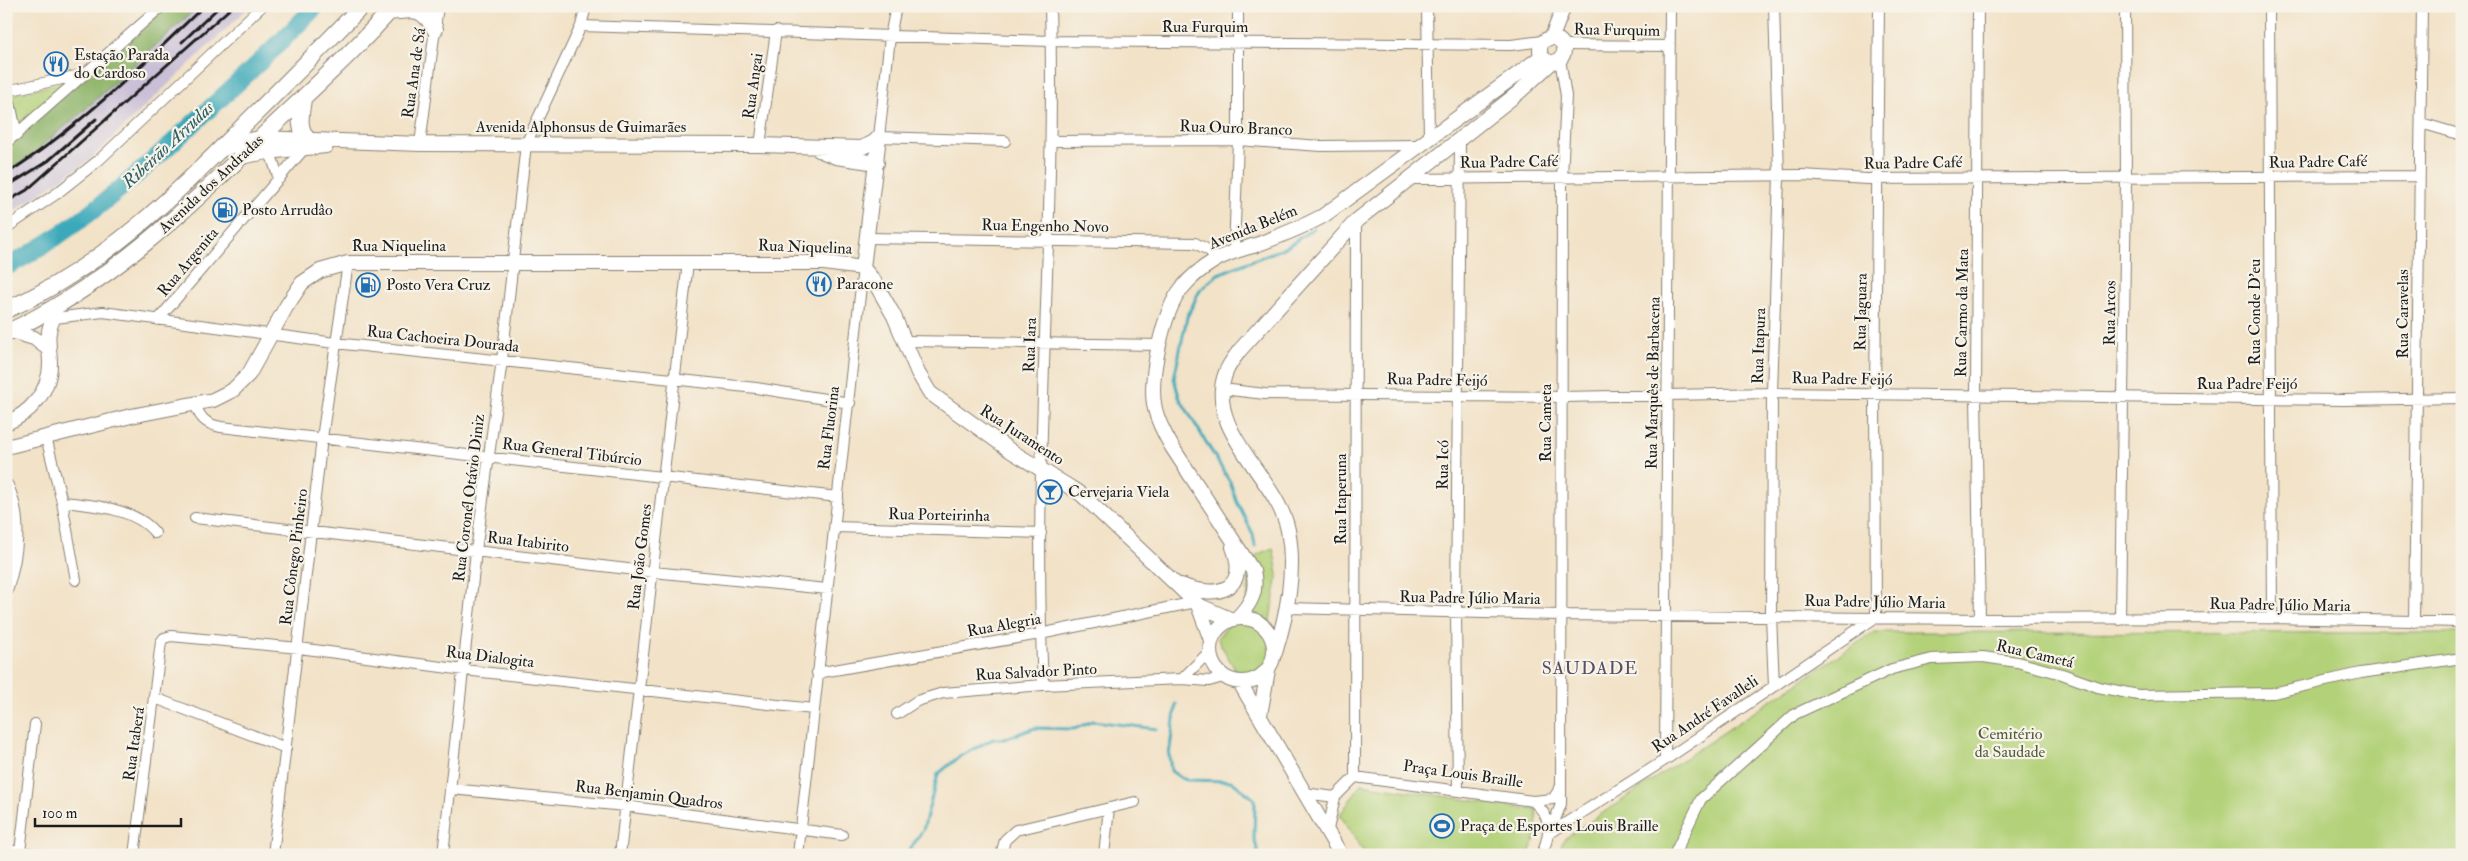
<svg xmlns="http://www.w3.org/2000/svg" width="2468" height="861" viewBox="0 0 2468 861" font-family="'IM FELL Double Pica',serif">
<rect width="100%" height="100%" fill="#f7f3e8"/>
<filter id="ink" filterUnits="userSpaceOnUse"><feTurbulence type="fractalNoise" baseFrequency=".02" numOctaves="2"/><feDisplacementMap in="SourceGraphic" scale="10" xChannelSelector="R" yChannelSelector="G"/><feConvolveMatrix kernelMatrix="1 2 1 2 8 2 1 2 1" color-interpolation-filters="sRGB"/></filter>
<filter id="wash" filterUnits="userSpaceOnUse"><feTurbulence type="fractalNoise" baseFrequency=".0096" numOctaves="4" result="noise"/><feDisplacementMap in="SourceGraphic" scale="20" xChannelSelector="R" yChannelSelector="G"/><feGaussianBlur stdDeviation="1.12" result="paint"/><feColorMatrix in="noise" values="0 0 0 0 0 0 0 0 0 0 0 0 0 0 0 0 0 1.4 0 .05"/><feComposite in="paint" operator="in"/></filter>
<g filter="url(#wash)">
<rect width="100%" height="100%" fill="#f2e2c7"/>
<path fill="#c9bfd7" d="M191 6H250L88 161 6 216V158Z"/>
<path fill="#b2d178" stroke="#67764a" d="M74 80 18 129 11 95Z
M1273 548 1278 574 1269 626 1261 618 1245 615 1252 560 1258 554Z
M1239 622 1261 627C1280 653 1272 673 1241 680L1217 638 1230 624Z
M1874 632 2462 633V855H1558L1564 839Z
M1361 784 1537 810 1536 837 1528 855H1366L1340 815Z"/>
<path fill="#8db368" stroke="#546842" d="M168 6H199L79 115 21 163 6 171V147Z"/>
<g fill="none" stroke-linecap="round" stroke-linejoin="round">
<path stroke="#3ba9ba" stroke-width="3" d="M1255 546 1253 534 1237 502 1230 482 1179 397 1174 378 1187 317 1200 290 1218 274 1287 247 1314 228
M1176 704 1169 755 1171 771 1181 778 1187 780 1231 781 1253 798 1255 803 1254 838 1259 855
M906 855 923 830 938 774 959 757 993 739H1004L1035 728 1074 729 1093 721 1157 729"/>
<path stroke="#3ba9ba" stroke-width="18" d="M6 267C73 232 129 183 184 132 229 91 274 50 316 6"/>
</g>
</g>
<g filter="url(#ink)">
<g fill="none" stroke-linecap="round" stroke-linejoin="round">
<g stroke="#877f72" stroke-width="12">
<path id="street" d="M896 6 890 37 879 137 1005 141
M1427 6 1429 137
M1978 6 1976 397 1980 619
M2269 6 2272 618
M581 26 1051 41 1511 45 1543 41
M1563 45 1670 46
M6 84 17 135
M6 91 81 75
M2421 123 2462 135
M1051 141 1238 140 1321 146 1419 145
M6 143 162 6
M420 144 438 6
M760 145 776 31
M267 152 272 158 279 179
M1409 179 1802 175 1867 179 2418 176
M6 228 56 194 99 160 262 6
M867 238 1195 243 1210 251 1216 259
M1234 253 1238 140V6
M47 319 103 312 335 343 756 388 850 403
M158 320 303 150
M905 341 1160 345
M1222 389 1265 394 1562 397 1772 393 2343 400 2462 398
M195 404C200 418 205 424 221 427L838 497
M46 437 62 502 76 580
M62 502C91 505 136 508 155 533
M195 518 653 572 827 589
M835 527 1041 533
M1288 608 1560 615 1980 619 2272 618 2462 622
M2120 620 2126 179 2125 6
M2414 622 2422 6
M817 673 1040 634 1196 602
M1182 679 1209 652
M1043 685C1032 459 1056 232 1050 6
M1774 686 1771 616 1772 393 1779 176 1774 6
M155 698 286 748
M897 714 917 701 943 693 1043 685 1182 679 1209 681 1223 677
M1665 760 1670 6
M1355 777 1356 221
M451 789 625 806 842 835
M1458 790 1456 613 1460 140
M1304 793 1335 797
M1533 801 1553 799 1560 788
M1550 833 1665 760 1876 617 1875 395 1879 6
M1550 833 1561 804 1562 177 1566 96 1560 59
M1327 834 1335 797 1355 777 1533 801C1554 819 1550 832 1542 855
M6 850 43 855
M20 852 35 724
M134 855 161 642 164 638 171 636 299 648 464 670 813 709
M273 855 322 438 348 263
M443 855 476 551 502 360 526 144 581 26 586 6
M620 855 688 262
M798 855 863 268
M1001 855 1005 840 1016 830 1135 802
M1104 855 1109 808
M1674 855 1701 799 1795 714 1892 669 1932 659 1983 657 2017 662 2062 674 2098 687 2138 695 2273 693 2361 673 2462 658"/>
</g>
<g stroke="#877f72" stroke-width="16">
<path id="secondary" d="M1552 37 1564 6
M1540 50a12 12 0 1 1 24 0a12 12 0 1 1-24 0Z
M819 150 836 157 877 163
M219 151 244 141 261 138 420 144 760 145 861 148 874 142 879 137
M240 157 267 152 326 146
M863 268 874 281 894 316 918 373 930 393 1011 451 1081 494 1198 605 1230 619
M863 268 879 137
M11 331 34 338 47 348
M6 423C30 414 50 391 50 364 50 347 45 335 53 319
M6 447 131 416 213 400 233 390 249 374 286 307 302 283 320 271 348 263H824L863 268
M6 486C21 519 16 554 6 588
M1181 585C1215 599 1250 592 1233 547
M1198 605 1211 640
M1210 650a32 32 0 1 1 64 0a32 32 0 1 1-64 0Z
M1237 618C1251 604 1258 591 1253 571L1172 447C1165 435 1158 422 1155 409 1148 380 1163 311 1182 288 1191 277 1202 268 1214 261 1226 253 1243 249 1256 245 1280 236 1301 228 1323 216L1541 57
M1275 653C1287 614 1296 572 1288 530 1278 479 1203 429 1226 372 1229 364 1235 357 1240 350L1356 221 1518 93 1552 62
M1240 683 1341 855
M1260 715 1268 670"/>
</g>
<g stroke="#877f72" stroke-width="18">
<path id="primary" d="M389 12C414 10 421 5 435 29
M303 99C301 115 297 127 308 140
M6 310C100 269 176 195 247 122 286 84 324 45 362 6
M6 333C109 285 189 207 270 129 312 89 356 50 394 6"/>
</g>
<use href="#street" stroke="#fff" stroke-width="10"/>
<use href="#secondary" stroke="#fff" stroke-width="14"/>
<use href="#primary" stroke="#fff" stroke-width="16"/>
<path stroke="#1c1c1c" stroke-width="3" d="M182 42 220 6
M6 174C79 128 142 65 204 6
M6 187 48 161 96 119
M6 202 27 190 233 6"/>
</g>
</g>
<defs>
<g id="restaurant-ring" transform="scale(1.25)"><circle r="9.5" fill="#f7f3e8" stroke="#1f6fb2" stroke-width="1.5"/><path d="M-5-6h1v4h1v-4h1v4h1v-4h1v5L-1.5 .5V6h-2V.5L-5-1ZM5-6V6H3V1.5H1.5Q1.5-4 5-6Z" fill="#1f6fb2"/></g>
<g id="fuel-ring" transform="scale(1.25)"><circle r="9.5" fill="#f7f3e8" stroke="#1f6fb2" stroke-width="1.5"/><path d="M-5.5-6h7V0h2V4h1.3V-2.5L3-4.5l.8-.8L6-3V5H2.5V1h-1V6h-7ZM-4.2-4.7v3.2H.2V-4.7Z" fill="#1f6fb2"/></g>
<g id="bar-ring" transform="scale(1.25)"><circle r="9.5" fill="#f7f3e8" stroke="#1f6fb2" stroke-width="1.5"/><path d="M-6-5H6L.8 .8V4.5H3.5V6h-7V4.5H-.8V.8Z" fill="#1f6fb2"/></g>
<g id="stadium-ring" transform="scale(1.25)"><circle r="9.5" fill="#f7f3e8" stroke="#1f6fb2" stroke-width="1.5"/><path d="M0-5a6.5 5 0 1 0 0 10a6.5 5 0 1 0 0-10ZM-3.5-1.8h7v3.6h-7Z" fill="#1f6fb2"/></g>
</defs>
<g fill-rule="evenodd">
<use href="#restaurant-ring" x="56" y="64"/>
<use href="#fuel-ring" x="225" y="210"/>
<use href="#restaurant-ring" x="819" y="284"/>
<use href="#fuel-ring" x="368" y="285"/>
<use href="#bar-ring" x="1050" y="492"/>
<use href="#stadium-ring" x="1442" y="826"/>
</g>
<g text-anchor="middle" dominant-baseline="central" stroke-width="4.5" stroke-linejoin="round" paint-order="stroke">
<g font-size="16" fill="#1c1c1c" stroke="#f7f3e8">
<text x="1205" y="27">Rua Furquim</text>
<text transform="translate(1617 30) rotate(1)">Rua Furquim</text>
<text transform="translate(414 73) rotate(-82)">Rua Ana de Sá</text>
<text transform="translate(753 86) rotate(-82)">Rua Angai</text>
<text x="581" y="127">Avenida Alphonsus de Guimarães</text>
<text transform="translate(1236 128) rotate(2)">Rua Ouro Branco</text>
<text transform="translate(1509 162) rotate(-1)">Rua Padre Café</text>
<text transform="translate(2318 162) rotate(-1)">Rua Padre Café</text>
<text transform="translate(1913 163) rotate(-1)">Rua Padre Café</text>
<text transform="translate(211 184) rotate(-43)">Avenida dos Andradas</text>
<text transform="translate(1045 226) rotate(1)">Rua Engenho Novo</text>
<text transform="translate(1253 227) rotate(-22)">Avenida Belém</text>
<text x="399" y="246">Rua Niquelina</text>
<text transform="translate(805 247) rotate(2)">Rua Niquelina</text>
<text transform="translate(188 262) rotate(-50)">Rua Argenita</text>
<text transform="translate(1861 312) rotate(-89)">Rua Jaguara</text>
<text transform="translate(2255 312) rotate(-90)">Rua Conde D'eu</text>
<text transform="translate(1962 313) rotate(-89)">Rua Carmo da Mata</text>
<text transform="translate(2110 313) rotate(-89)">Rua Arcos</text>
<text transform="translate(2403 314) rotate(-90)">Rua Caravelas</text>
<text transform="translate(443 339) rotate(6)">Rua Cachoeira Dourada</text>
<text transform="translate(1030 345) rotate(-88)">Rua Iara</text>
<text transform="translate(1759 346) rotate(-88)">Rua Itapura</text>
<text transform="translate(1842 379) rotate(1)">Rua Padre Feijó</text>
<text transform="translate(1437 380) rotate(1)">Rua Padre Feijó</text>
<text transform="translate(1653 383) rotate(-89)">Rua Marquês de Barbacena</text>
<text x="2247" y="384">Rua Padre Feijó</text>
<text transform="translate(1546 423) rotate(-90)">Rua Cameta</text>
<text transform="translate(829 428) rotate(-83)">Rua Fluorina</text>
<text transform="translate(1022 435) rotate(33)">Rua Juramento</text>
<text transform="translate(572 452) rotate(7)">Rua General Tibúrcio</text>
<text transform="translate(1443 465) rotate(-89)">Rua Icó</text>
<text transform="translate(469 498) rotate(-83)">Rua Coronél Otávio Diniz</text>
<text transform="translate(1341 499) rotate(-90)">Rua Itaperuna</text>
<text transform="translate(939 515) rotate(1)">Rua Porteirinha</text>
<text transform="translate(528 542) rotate(7)">Rua Itabirito</text>
<text transform="translate(294 557) rotate(-83)">Rua Cônego Pinheiro</text>
<text transform="translate(640 557) rotate(-83)">Rua João Gomes</text>
<text transform="translate(1470 598) rotate(1)">Rua Padre Júlio Maria</text>
<text transform="translate(1875 602) rotate(1)">Rua Padre Júlio Maria</text>
<text transform="translate(2280 605) rotate(1)">Rua Padre Júlio Maria</text>
<text transform="translate(1004 625) rotate(-10)">Rua Alegria</text>
<text transform="translate(2035 654) rotate(13)">Rua Cametá</text>
<text transform="translate(490 657) rotate(7)">Rua Dialogita</text>
<text transform="translate(1036 672) rotate(-3)">Rua Salvador Pinto</text>
<text transform="translate(1705 714) rotate(-34)">Rua André Favalleli</text>
<text transform="translate(134 744) rotate(-82)">Rua Itaberá</text>
<text transform="translate(1463 774) rotate(8)">Praça Louis Braille</text>
<text transform="translate(649 795) rotate(7)">Rua Benjamin Quadros</text>
</g>
<g font-size="16" fill="#1c1c1c" stroke="#f7f3e8" text-anchor="start">
<text x="74" y="55">Estação Parada<tspan x="74" dy="18">do Cardoso</tspan></text>
<text x="242" y="210">Posto Arrudâo</text>
<text x="836" y="284">Paracone</text>
<text x="386" y="285">Posto Vera Cruz</text>
<text x="1068" y="492">Cervejaria Viela</text>
<text x="1460" y="826">Praça de Esportes Louis Braille</text>
</g>
<g font-size="16" fill="#505b3c" stroke="#f7f3e8">
<text x="2010" y="734">Cemitério<tspan x="2010" dy="18">da Saudade</tspan></text>
</g>
<g font-size="18" font-style="italic" fill="#2a5b63" stroke="#f7f3e8">
<text transform="translate(168 145) rotate(-43)">Ribeirão Arrudas</text>
</g>
<g font-size="18" letter-spacing="1" fill="#584e63" stroke="#f7f3e8">
<text x="1590" y="668">SAUDADE</text>
</g>
</g>
<rect width="2468" height="861" fill="none" stroke="#f7f3e8" stroke-width="25"/>
<path d="M35 818v8h146v-8" fill="none" stroke="#1c1c1c" stroke-width="2.5"/>
<text x="42" y="818" font-size="15" fill="#1c1c1c" stroke="#f7f3e8" stroke-width="4" paint-order="stroke">100 m</text>
</svg>
